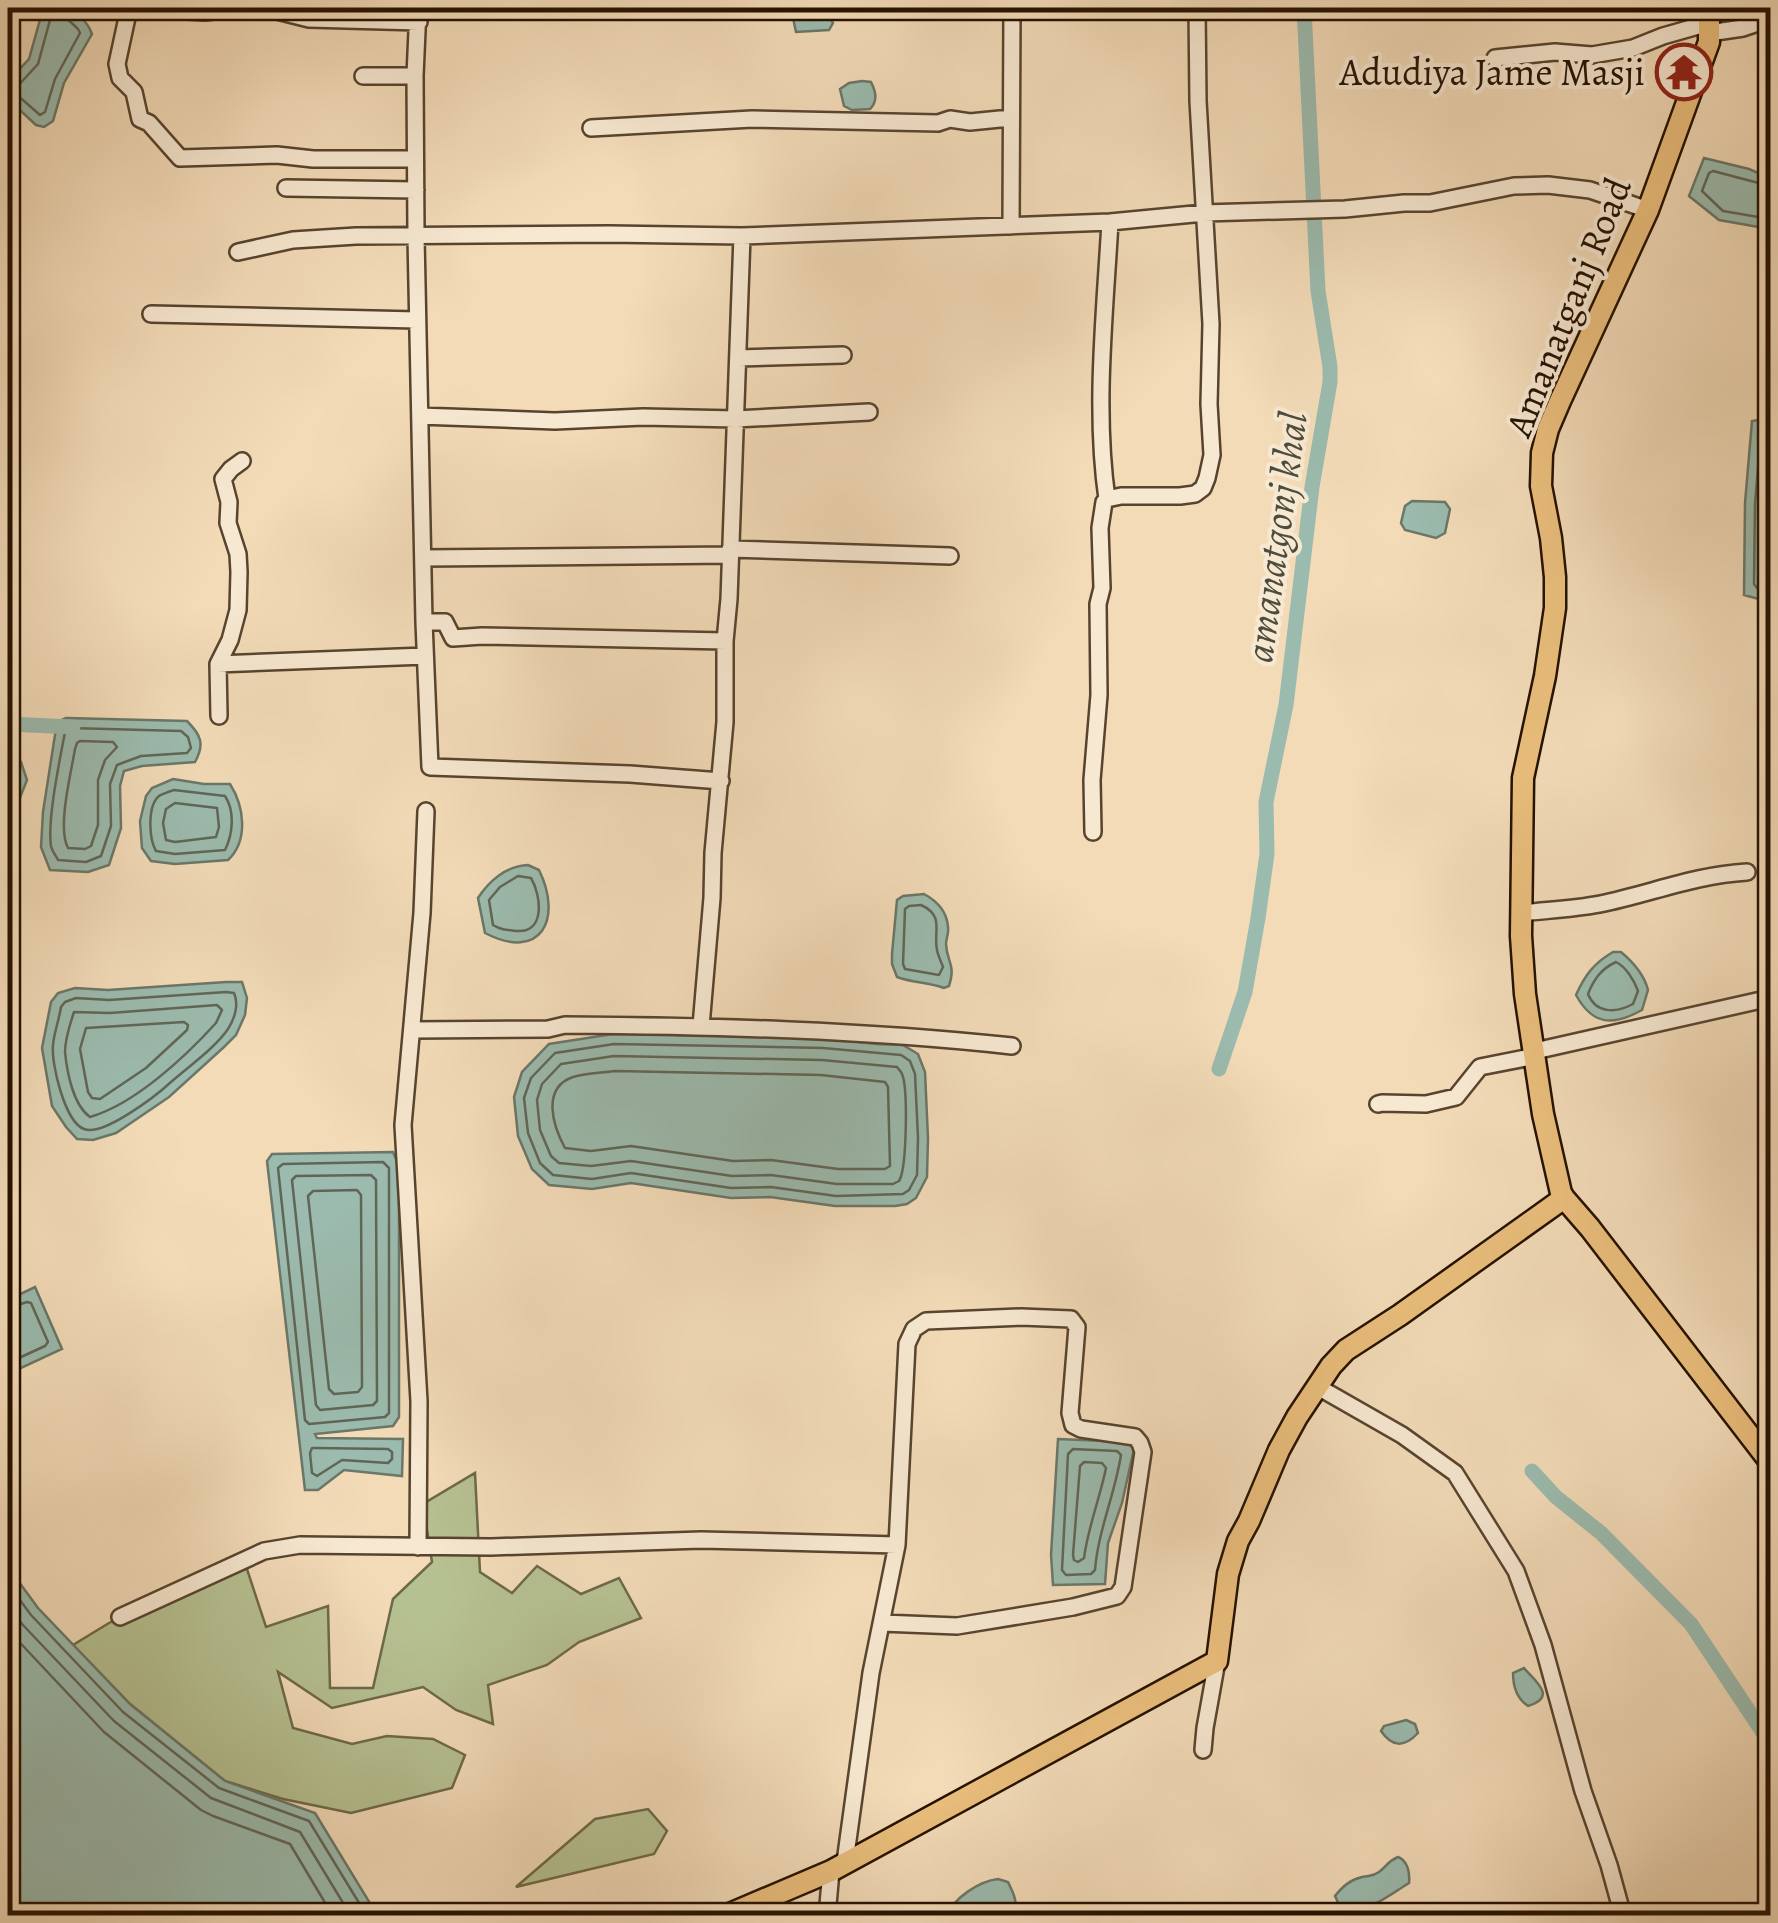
<svg xmlns="http://www.w3.org/2000/svg" width="1778" height="1923" viewBox="0 0 1778 1923" font-family="Alegreya,serif">
<rect width="100%" height="100%" fill="#f3dbb8"/>
<filter id="stains"><feTurbulence type="fractalNoise" baseFrequency=".002" numOctaves="4"/><feColorMatrix values="0 0 0 0 .2 0 0 0 0 .09 0 0 0 0 .02 0 0 0 .5 -.17"/></filter>
<radialGradient id="worn" r=".72"><stop offset=".6" stop-color="#630" stop-opacity="0"/><stop offset="1" stop-color="#630" stop-opacity=".3"/></radialGradient>
<path fill="#b6c192" stroke="#6d6949" stroke-width="2.5" d="M475 1473 480 1572 512 1593 537 1566 581 1594 619 1578 641 1618 579 1642 547 1665 488 1685 493 1724 456 1710 423 1687 332 1708 278 1672 293 1728 352 1744 387 1736 433 1739 465 1755 452 1788 351 1813 283 1799 225 1781 130 1704 73 1645 109 1623 243 1557 266 1627 328 1606 330 1688H373L393 1599 432 1562 423 1504Z
M648 1809 667 1831 654 1854 516 1887 595 1819Z"/>
<path fill="#9bbbae" stroke="#6b7768" stroke-width="2.5" d="M47 8C68 7 84 13 92 34L64 83 53 121 44 127 36 125 8 99V81L29 59 41 16Z
M803 8C817 8 826 10 833 23L829 30 796 32 793 18 796 11Z
M862 81 871 82C876 92 878 101 870 109L852 110 844 106 840 89 849 83Z
M1704 158 1749 169 1770 178V229L1719 220 1689 196Z
M1770 418V602L1744 595 1745 503 1752 421Z
M1412 501 1445 502 1450 509 1445 533 1436 538 1405 530 1401 523 1405 506Z
M66 718 187 721C201 735 205 744 195 762L142 766 124 771 120 786 121 828 109 865 88 872 50 870 41 847 43 812 57 722Z
M8 751 21 762 27 780 8 828Z
M173 779 204 784H230C244 806 249 840 228 860L175 864 151 861 142 848 140 821 146 796 152 788Z
M8 831 17 904 15 994 8 1008Z
M528 865 539 870C563 919 541 962 485 933L478 898C489 881 506 866 528 865Z
M924 894C937 901 947 912 948 927 949 933 946 939 946 944 947 963 956 964 949 986L944 988C928 982 913 983 897 977L892 964V954L897 900 903 896Z
M1613 952H1621C1633 962 1644 974 1648 990L1642 1010C1613 1026 1593 1026 1576 995 1585 975 1594 963 1613 952Z
M226 982H242L247 998 245 1015 236 1035 224 1047 169 1097 116 1133 93 1140 77 1139 66 1127 52 1106 42 1048 51 1002 58 993 75 988 108 990Z
M613 1034 824 1038 876 1044 903 1045 918 1054 925 1072 928 1138 927 1177 916 1198 907 1204 895 1206H835L770 1197 731 1198 631 1183 592 1189 549 1185 532 1169 518 1136 514 1097 522 1072 549 1044Z
M393 1152 399 1166V1417L393 1426 315 1434 317 1438 403 1439 402 1476 344 1470 318 1490H305L267 1161 272 1154Z
M35 1287 62 1349 8 1374V1300Z
M1058 1439 1128 1442 1134 1449 1122 1503 1108 1543 1105 1584 1053 1585 1051 1555Z
M8 1567 38 1608 130 1704 225 1781 315 1813 371 1905 381 1915H8Z
M1524 1668C1535 1681 1558 1697 1528 1706 1516 1698 1513 1686 1513 1673Z
M1406 1720 1415 1724 1418 1733C1404 1748 1392 1747 1381 1731L1384 1726Z
M1398 1857C1408 1861 1410 1873 1409 1883 1388 1896 1366 1915 1341 1909L1335 1896C1343 1886 1350 1880 1362 1877 1370 1875 1372 1877 1379 1872 1387 1866 1388 1861 1398 1857Z
M998 1879 1008 1882C1014 1895 1020 1903 1010 1915H948C953 1898 980 1881 998 1879Z"/>
<g fill="none" stroke-linecap="round" stroke-linejoin="round">
<path stroke="#606657" stroke-width="2.5" d="M58 10 78 29 80 33 55 79 45 112 40 115 16 94 15 89 38 64 50 20Z
M1770 186 1713 171 1709 173 1702 191 1723 211 1770 219
M1770 428 1763 430 1761 434 1755 503 1754 584 1757 588 1770 592
M1770 471 1768 504 1767 574 1770 579
M70 728 181 731 188 737 191 748 187 753 141 756 117 765 110 784 111 826 101 856 86 862 58 860C56 856 52 851 51 846 47 820 60 759 65 732Z
M80 741 113 742 117 747 105 760 98 780V825L91 846 85 849 68 848C57 828 71 773 75 749L77 743Z
M174 790 225 796C235 811 233 834 225 850L175 854 156 851C149 839 147 806 159 796 160 795 173 790 174 790Z
M175 803 217 808 219 827 216 837 175 842 166 840 163 823 166 809Z
M518 876 531 878C541 895 546 933 517 931 507 930 501 930 493 925L489 900 500 887Z
M921 905C945 916 933 931 937 950 938 956 941 961 943 967L939 975 905 969 903 964 905 909 909 906Z
M1616 962C1626 967 1634 980 1638 991L1633 1004C1616 1013 1596 1014 1588 994 1594 979 1601 969 1616 962Z
M226 992 234 993C239 1004 235 1018 228 1029 214 1049 189 1066 171 1082 157 1095 103 1137 84 1129 65 1122 51 1064 53 1045 54 1033 59 1020 61 1007L65 1002 76 998 109 1000Z
M217 1005 222 1010 216 1023C185 1057 135 1104 90 1117 73 1105 67 1072 65 1052 65 1040 70 1024 74 1012L110 1013Z
M184 1022 188 1025 187 1030 146 1068 100 1099 92 1098 88 1092 80 1049 86 1028Z
M614 1044 823 1048 901 1055 910 1061 915 1074 918 1138 917 1175 909 1190 903 1194 836 1196 771 1187 731 1188 631 1173 592 1179 553 1175 540 1163 528 1133 524 1098 531 1078 555 1053Z
M614 1056 822 1060 897 1067C899 1070 901 1071 902 1074 908 1088 907 1168 899 1181L893 1184H837L771 1175 732 1176 631 1161 591 1166 559 1163 551 1156 540 1130 537 1100 542 1084 561 1064Z
M615 1071 821 1075 885 1082 888 1087 890 1166 885 1169H838L771 1160 733 1161 631 1146 591 1151 565 1148C553 1126 541 1088 573 1077 586 1073 601 1073 615 1071Z
M383 1162 389 1168V1413L385 1417 309 1424 305 1420 278 1168 283 1164Z
M371 1175 376 1180 377 1401 373 1405 320 1410 316 1405 292 1180 296 1176Z
M357 1190 361 1195 362 1387 358 1392 334 1394 329 1389 308 1196 313 1191Z
M8 1308 27 1302 31 1303 48 1342 45 1346 8 1363
M316 1448 388 1449 392 1452V1459L388 1463 342 1460 317 1476 312 1473 310 1453 312 1448Z
M1073 1449 1117 1451 1121 1455C1115 1494 1098 1531 1095 1570L1091 1574 1066 1575 1062 1570 1068 1454Z
M1084 1462 1102 1463 1106 1468C1100 1498 1088 1527 1084 1558L1078 1562 1074 1560 1073 1555 1080 1466Z
M8 1584 31 1615 123 1712 219 1788 309 1821 367 1916
M8 1605 22 1624 114 1721 211 1798 300 1832 351 1916
M8 1630 104 1732 201 1810 213 1816 290 1844 333 1916"/>
<path stroke="#9bbbae" stroke-width="15" d="M8 724 73 727
M1219 1069 1245 992 1258 918 1267 854 1266 802 1286 705 1312 487 1330 382V367L1318 291 1304 8
M1532 1471 1556 1497 1601 1533 1691 1624 1770 1743"/>
<g stroke="#58442e" stroke-width="20">
<path id="minor" d="M132 8 128 13 117 64 120 78 134 92 140 119 149 123 180 158 277 155 313 159H415
M132 8 205 12 222 10 277 11 309 19 419 22
M418 8 415 76 416 237 424 622 430 767 630 774 721 781
M1709 33 1743 28 1770 19
M1495 58 1555 52 1592 55 1633 48 1663 36 1709 23
M363 76H415
M591 128 752 119 938 123 950 119 970 122 1010 118
M286 188 416 190
M1011 226 1012 8
M238 252 293 240 356 236 609 234 742 236 1110 222 1204 213 1345 209 1404 203H1430L1514 186 1548 185 1590 190 1648 210
M151 314 417 320
M739 358 843 355
M420 416 555 421 643 417 736 419 869 412
M1107 499C1094 409 1105 312 1110 222
M730 549 950 556
M423 558 730 555
M424 622H445L453 638 482 636 725 641
M218 664 425 656
M219 716 218 664 230 640 238 610 239 572 238 554 228 523 229 502 223 479 231 469 242 461
M1093 832 1092 780 1099 695 1098 604 1102 588 1100 528 1104 502 1107 499 1121 496H1180L1195 494 1203 488 1207 478 1212 455 1209 404 1211 324 1198 101 1197 8
M1521 913C1547 910 1574 909 1600 904 1650 894 1694 875 1747 872
M701 1026 712 898 713 853 725 722V641L729 599 742 236
M413 1030 548 1029 565 1025C714 1026 864 1030 1012 1046
M1535 1051 1770 998
M1378 1104 1382 1103 1426 1104 1456 1097 1480 1067 1536 1056
M1318 1387 1402 1435 1455 1473 1516 1571 1543 1645 1583 1791 1609 1865 1623 1916
M418 1547 419 1401 403 1125 422 913 426 811
M120 1617 264 1551 300 1545 491 1547 701 1540 897 1545
M1203 1750 1205 1728 1217 1661
M845 1862 871 1673 897 1545 907 1344 914 1329 926 1321 1021 1317 1071 1319 1077 1327 1070 1413 1073 1425 1081 1429 1135 1437 1140 1443 1143 1452 1123 1587 1117 1596 1073 1607 957 1626 882 1623
M827 1916 831 1871"/>
</g>
<g stroke="#241100" stroke-width="25">
<path id="major" d="M1709 8V42L1648 210 1560 401 1548 429 1542 453 1541 486 1551 538 1555 577V608L1545 676 1523 778 1521 936 1525 994 1543 1114 1561 1193 1564 1198 1590 1228 1770 1462
M725 1916 831 1871 1217 1661 1228 1574 1238 1541 1249 1521 1279 1450 1297 1417 1331 1366 1346 1350 1400 1315 1564 1198"/>
</g>
<use href="#minor" stroke="#f7e8d1" stroke-width="15"/>
<use href="#major" stroke="#eabe7c" stroke-width="20"/>
</g>
<defs>
<g id="temple-ring" transform="scale(2.875)"><circle r="9.5" fill="#f7e8d1" stroke="#8f2418" stroke-width="1.5"/><path d="M0-6L5-2H3V0L6.5 2.5H4V6H1.5V3h-3V6H-4V2.5H-6.5L-3 0V-2H-5Z" fill="#8f2418"/></g>
</defs>
<g fill-rule="evenodd">
<use href="#temple-ring" x="1684" y="72"/>
</g>
<g text-anchor="middle" dominant-baseline="central" stroke-width="8" stroke-linejoin="round" paint-order="stroke">
<g font-size="38" fill="#241100" stroke="#f7e8d1" text-anchor="end">
<text x="1645" y="72">Adudiya Jame Masji</text>
</g>
<g font-size="38" fill="#241100" stroke="#f7e8d1">
<text transform="translate(1568 307) rotate(-68)">Amanatganj Road</text>
</g>
<g font-size="40" font-style="italic" fill="#4e4c3d" stroke="#f7e8d1">
<text transform="translate(1276 537) rotate(-82)">amanatgonj khal</text>
</g>
</g>
<rect width="1778" height="1923" fill="none" stroke="#f3dbb8" stroke-width="40"/>
<rect x="10" y="10" width="1758" height="1903" fill="none" stroke="#241100" stroke-width="5"/>
<rect x="20" y="20" width="1738" height="1883" fill="none" stroke="#241100" stroke-width="2.5"/>
<rect width="100%" height="100%" filter="url(#stains)"/>
<rect width="100%" height="100%" fill="url(#worn)"/>
</svg>
